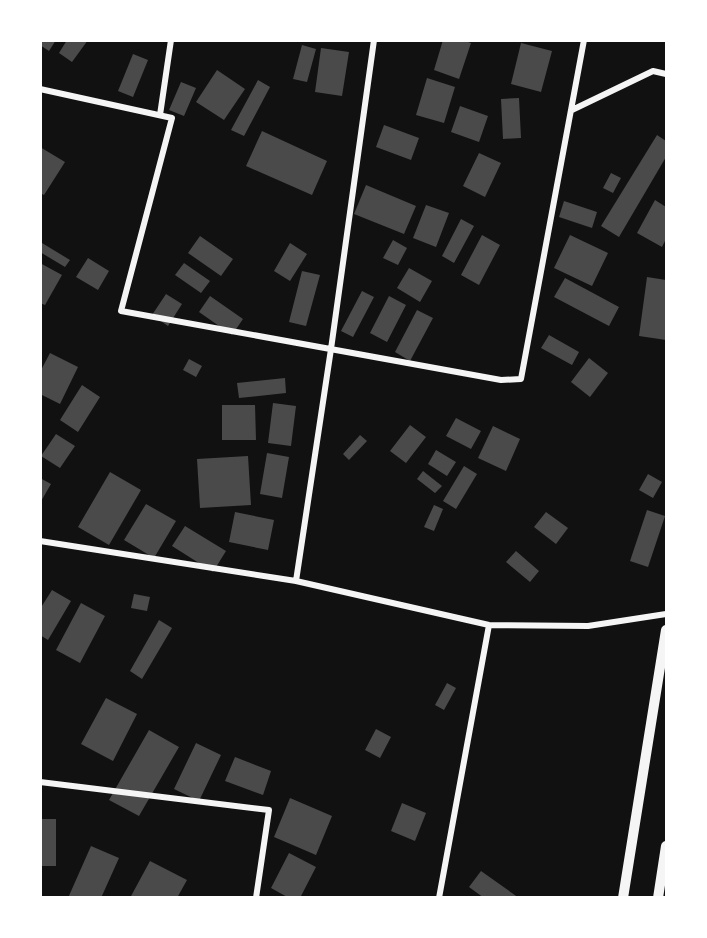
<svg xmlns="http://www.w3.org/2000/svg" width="707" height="938" viewBox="0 0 707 938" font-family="'Nunito Sans',sans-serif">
<rect width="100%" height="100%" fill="#111"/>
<path fill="#4a4a4a" d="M40 40H56L49 51 40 45Z
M67 40H88L72 62 59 53Z
M443 40H462L471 43 459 79 434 70Z
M521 43 552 51 541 92 511 84Z
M302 45 316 49 307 82 293 79Z
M321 48 349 52 342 96 315 92Z
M133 54 148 60 133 97 118 91Z
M217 70 245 89 224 120 196 102Z
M427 78 455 87 444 123 416 115Z
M258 80 270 87 244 136 231 130Z
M181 82 196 88 184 116 169 110Z
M519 98 521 138 503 139 501 99Z
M460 106 488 116 479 142 451 132Z
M384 125 419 138 411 160 376 147Z
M262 131 327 161 312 195 246 166Z
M657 135 666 141V157L619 237 601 226Z
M40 147 65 162 44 195 40 193Z
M479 153 501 163 485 197 463 186Z
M611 173 621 178 613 193 603 188Z
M366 185 416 206 404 234 354 214Z
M655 200 666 207V239L662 247 637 233Z
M564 201 597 212 592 228 559 217Z
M426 205 449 213 436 247 413 238Z
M461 219 474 226 454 263 442 256Z
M482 235 500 245 479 285 461 275Z
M570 235 608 253 592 286 554 268Z
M200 236 233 259 221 276 188 253Z
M393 240 407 248 398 265 383 258Z
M42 243 70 260 65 267 40 252Z
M290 243 307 254 290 281 274 271Z
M88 258 109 271 98 290 76 277Z
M40 263 62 275 45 305 40 303Z
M184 263 210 281 201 293 175 275Z
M409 268 432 281 420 302 397 288Z
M302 271 320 275 306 326 289 322Z
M647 277 666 280V340L639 336Z
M565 278 619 307 609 326 554 297Z
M362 291 374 297 353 337 341 331Z
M166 294 182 304 168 326 152 315Z
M210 296 243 319 232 335 199 312Z
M389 296 406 305 387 342 370 333Z
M417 310 433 318 410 361 395 352Z
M549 335 579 352 572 365 541 348Z
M50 353 78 367 60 404 40 394V372Z
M589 358 608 373 590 397 571 382Z
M189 359 202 366 196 377 183 370Z
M285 378 286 393 239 398 237 383Z
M82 385 100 397 78 432 60 420Z
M273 403 296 406 291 446 268 443Z
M222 405H255L256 440H222Z
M456 418 481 431 471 449 446 436Z
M410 425 426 437 406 463 390 451Z
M493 426 520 439 506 471 478 458Z
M56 434 75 446 60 468 41 456Z
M360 435 367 441 349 460 343 454Z
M436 450 456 462 447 476 428 464Z
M267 453 289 457 282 498 260 494Z
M248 456 251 505 200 508 197 459Z
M464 466 477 474 456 509 443 501Z
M423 471 442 486 435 493 417 479Z
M110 472 141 490 109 545 78 527Z
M648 474 662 482 653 498 639 490Z
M40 478 51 484 40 503Z
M146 504 176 521 154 558 124 540Z
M434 505 443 509 434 531 424 527Z
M647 510 665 516 648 567 630 561Z
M235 512 274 520 268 550 229 542Z
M546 512 568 528 556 544 534 527Z
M185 526 226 551 213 572 172 546Z
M516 551 539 571 530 582 506 562Z
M52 590 71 601 48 640 40 635V609Z
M134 594 150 597 147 611 131 608Z
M81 603 105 616 80 663 56 650Z
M159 620 172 628 142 679 130 671Z
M447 683 456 688 444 710 435 705Z
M106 698 137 714 113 761 81 744Z
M376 729 391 737 380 758 365 750Z
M149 730 179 747 139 816 109 800Z
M196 743 221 755 199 801 174 789Z
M235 757 271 771 263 795 225 781Z
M290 798 332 816 316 855 274 837Z
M402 803 426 813 415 841 391 831Z
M40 819H56V866H40Z
M91 846 119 858 101 898H68Z
M289 853 316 867 300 898H289L271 888Z
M150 861 187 880 177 898H130Z
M481 871 519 898H484L469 887Z"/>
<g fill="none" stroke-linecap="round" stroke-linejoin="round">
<path stroke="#f5f5f5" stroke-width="6" d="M40 89 172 118 121 311 501 380 521 379 584 40
M572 110 653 71 666 74
M160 115 171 40
M40 541 296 581 489 625 588 626 666 614
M296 581 331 349 374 40
M40 782 269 810 256 898
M439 898 489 625"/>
<path stroke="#f5f5f5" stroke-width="10" d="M623 898 666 630
M658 898 666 846"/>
</g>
<rect width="707" height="938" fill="none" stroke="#ffffff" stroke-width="84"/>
</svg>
